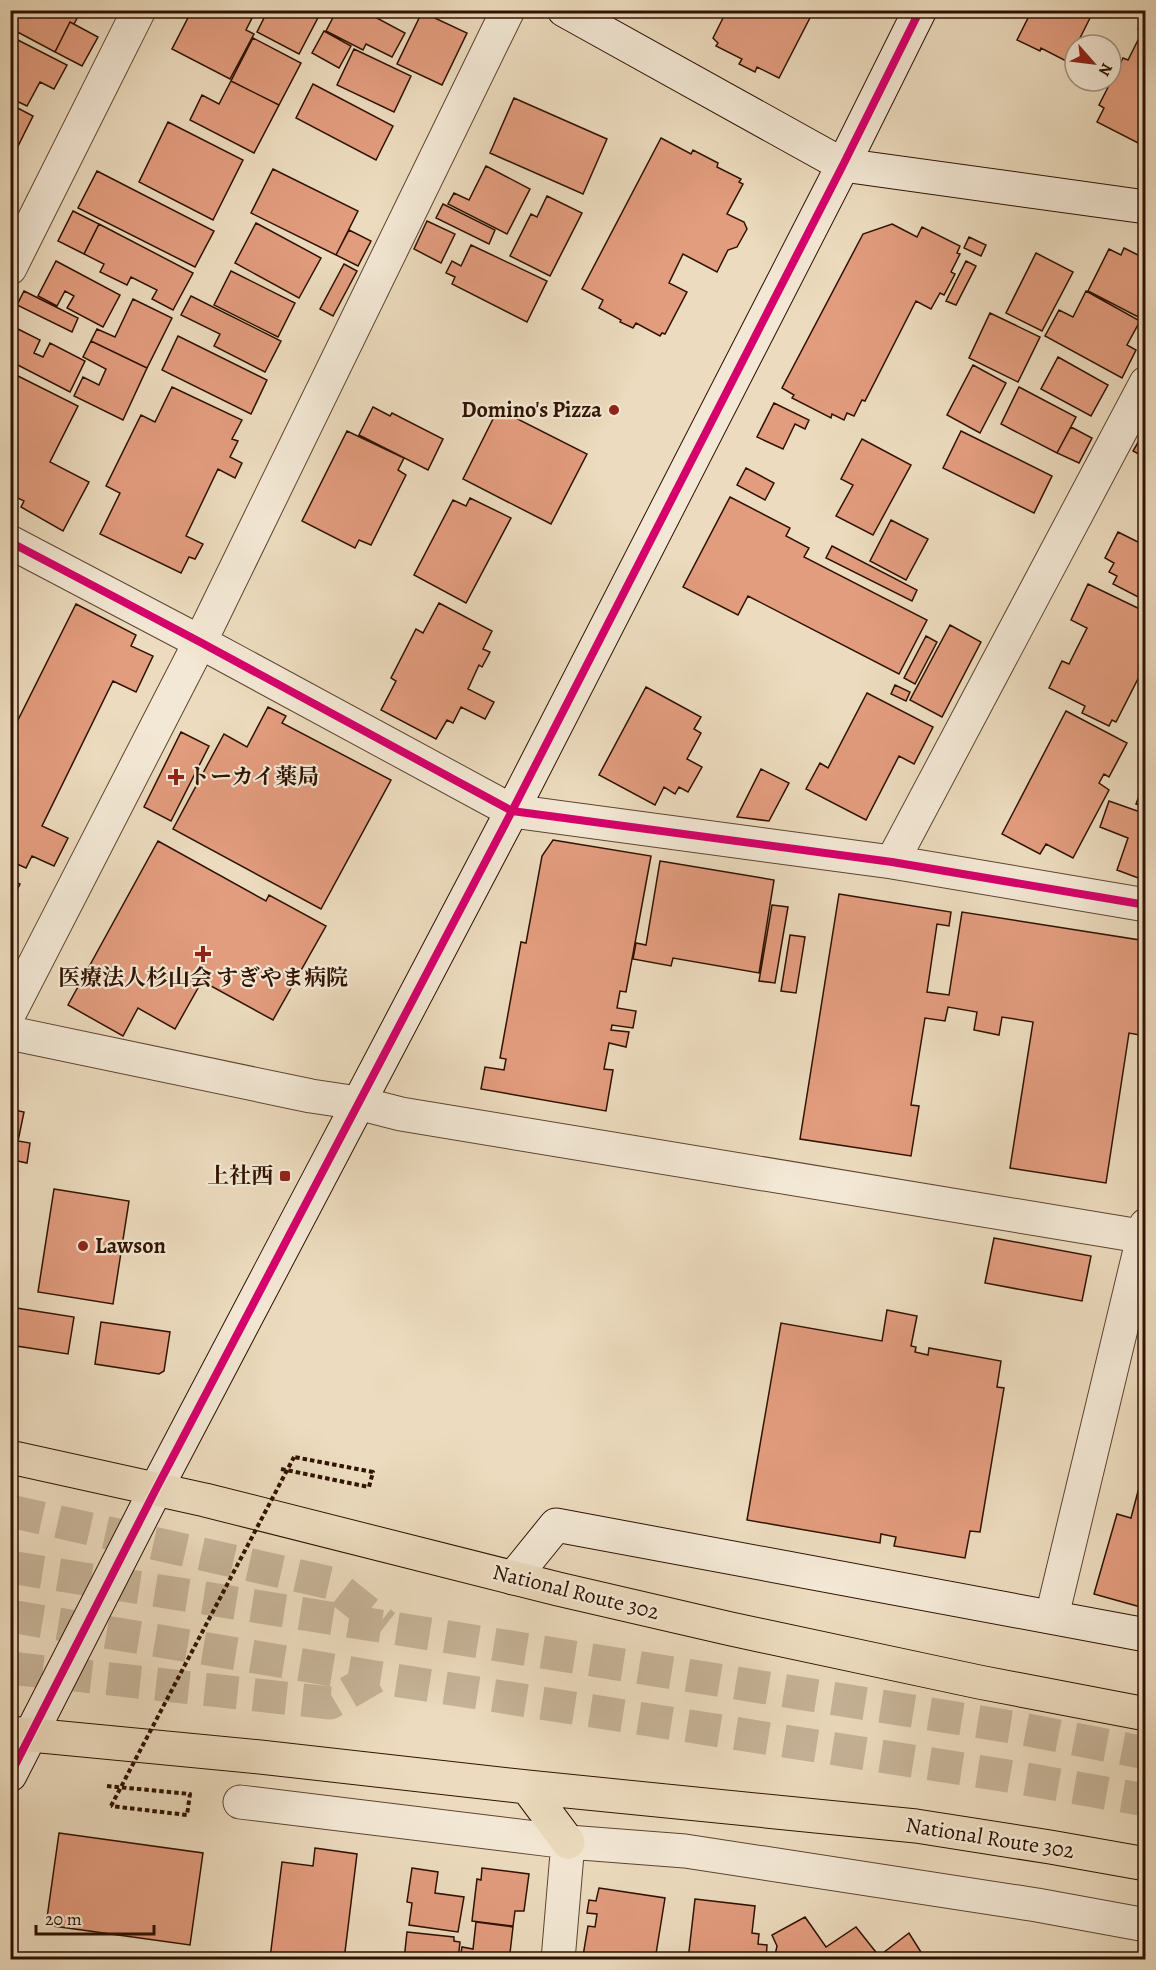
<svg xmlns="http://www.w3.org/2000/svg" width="1156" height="1970" viewBox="0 0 1156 1970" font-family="Alegreya,'Noto Serif JP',serif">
<rect width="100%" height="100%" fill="#ecdbbe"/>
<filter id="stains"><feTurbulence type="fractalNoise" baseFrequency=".00333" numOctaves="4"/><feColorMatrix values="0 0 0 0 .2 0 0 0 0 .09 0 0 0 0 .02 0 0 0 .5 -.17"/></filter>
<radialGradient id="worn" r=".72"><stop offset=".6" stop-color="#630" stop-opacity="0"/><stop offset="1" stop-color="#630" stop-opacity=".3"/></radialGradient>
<path fill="#e29c7e" stroke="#2f1200" stroke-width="1.5" d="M10 10H80L81 11 74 24 70 22 55 52 10 28Z
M192 10H256L246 30 254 34 230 79 172 49Z
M268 10H322L299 54 257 32Z
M337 10H362L405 33 392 57 366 44 363 50 326 31Z
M727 10H814L779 78 757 67 755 72 739 64 742 59 716 46 718 43 713 38Z
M1032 10H1094L1068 62 1041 48 1040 51 1017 40Z
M422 12 467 33 442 85 397 64Z
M1146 15V147L1097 122 1104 108 1099 105 1123 58 1128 60 1142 32 1138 29Z
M70 22 98 37 82 66 55 52Z
M324 31 351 46 339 68 312 53Z
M10 36 67 65 54 89 40 82 27 106 10 98Z
M253 38 301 63 279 105 231 81Z
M354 49 411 76 394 112 337 85Z
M231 81 279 105 254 153 190 120 202 95 219 104Z
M313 84 393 126 376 160 296 118Z
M514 98 607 139 583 194 490 153Z
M10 104 33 116 13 156 10 155Z
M168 122 243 160 213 220 139 182Z
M661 138 691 154 693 150 718 163 717 167 741 179 739 182 743 184 727 214 744 222 747 229 737 247 728 250 717 272 683 254 669 283 687 292 665 334 662 333 660 336 636 323 633 328 620 322 621 320 599 308 603 300 582 289Z
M486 166 530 189 507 234 448 204 454 193 469 200Z
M273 169 358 211 336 255 251 213Z
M97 171 214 231 195 267 78 208Z
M547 196 582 213 550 276 510 256 531 214 537 217Z
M443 204 495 230 489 244 436 218Z
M73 211 99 224 84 254 58 241Z
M427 221 455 234 441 263 414 249Z
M256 223 321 258 299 298 235 263Z
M99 224 193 273 173 310 152 299 157 290 131 277 127 285 100 272 104 264 84 254Z
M892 224 917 237 922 227 960 246 957 253 960 254 951 272 955 274 944 295 940 293 931 309 916 301 865 401 862 400 854 416 847 413 844 420 832 414 831 418 792 398 794 395 782 388 863 234Z
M349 230 371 241 358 266 336 255Z
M969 237 986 245 981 256 964 248Z
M471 245 547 281 527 322 452 284 455 277 446 273 452 261 461 266Z
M1124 248 1146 259V321L1088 291 1109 249 1121 255Z
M1036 253 1073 272 1042 331 1006 313Z
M56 261 120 295 103 327 67 308 74 296 65 291 57 306 38 296Z
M966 261 976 266 956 305 946 301Z
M344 264 357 271 333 316 320 309Z
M231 271 295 303 278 337 214 305Z
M24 291 78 318 72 332 17 305Z
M1086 291 1140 321 1127 345 1136 350 1122 378 1045 336 1059 310 1073 317Z
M191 296 281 341 265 372 214 346 220 334 181 315Z
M133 299 172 318 147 368 91 341 97 329 115 337Z
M990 313 1040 337 1018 382 969 358Z
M16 328 40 340 34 353 43 357 50 343 85 361 70 392 10 361V338Z
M178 336 267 380 251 414 162 370Z
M91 341 147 368 123 420 74 396 83 377 99 385 106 369 83 357Z
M1058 357 1108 385 1091 416 1041 389Z
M973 365 1006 383 980 433 947 415Z
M10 372 78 406 50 462 89 482 63 531 21 507 24 501 10 494Z
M172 387 242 420 232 439 238 441 230 457 242 463 235 478 218 469 186 536 203 544 195 559 189 557 181 573 100 534 120 493 106 486 141 415 155 422Z
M1019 387 1076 417 1057 453 1001 424Z
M774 403 809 420 805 429 795 424 783 449 757 437Z
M373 407 390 416 392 413 443 439 428 470 359 435Z
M498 409 587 454 551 524 463 479Z
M1071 427 1092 438 1079 463 1057 453Z
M347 431 404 458 398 470 406 475 371 545 359 540 355 548 302 521Z
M961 431 1052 476 1034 513 943 468Z
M1143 434 1146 435V458L1133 451Z
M862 439 911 465 873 535 836 516 853 485 841 479Z
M746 468 774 483 765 500 737 485Z
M730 497 790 528 786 536 809 548 804 557 927 620 899 674 748 596 738 615 683 587Z
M470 498 511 518 466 603 414 575 453 500 466 506Z
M1146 511V525L1140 522Z
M891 520 928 539 906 580 870 561Z
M1118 532 1146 546V601L1113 584 1117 576 1109 572 1114 563 1105 558Z
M832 546 917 590 912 601 826 558Z
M1088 584 1146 612V663L1116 722 1112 720 1109 726 1082 713 1085 706 1049 688 1062 661 1069 664 1087 628 1071 620Z
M439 603 492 631 483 649 490 652 482 667 479 665 468 689 494 702 485 719 461 707 453 723 447 720 436 739 381 710 396 681 391 678 416 629 423 633Z
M76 604 136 635 131 646 153 656 136 692 113 681 42 826 68 838 54 866 32 856 26 868 10 861V736Z
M950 625 981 642 942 717 910 700Z
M926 636 937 642 915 684 904 678Z
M895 685 910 692 906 701 891 694Z
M646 687 701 717 694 729 701 733 687 759 702 767 688 792 679 787 675 794 664 787 655 805 599 775Z
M867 693 933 727 914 764 899 756 866 820 806 789 820 763 828 768Z
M268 707 286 716 282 723 391 780 321 909 173 829 224 734 247 747Z
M1066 711 1127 743 1109 777 1104 774 1099 783 1109 790 1073 858 1046 844 1040 854 1002 834Z
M181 732 209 746 171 821 144 807Z
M761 769 789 783 769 821 737 817Z
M1146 778V807L1136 804Z
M1109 801 1146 814V881L1117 870 1128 838 1100 827Z
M553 840 651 856 626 992 620 991 617 1008 636 1011 633 1028 612 1025 611 1030 629 1032 626 1047 609 1043 604 1069 613 1070 606 1111 481 1089 485 1067 504 1070 506 1059 500 1058 521 942 526 943 542 856Z
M158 841 266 901 269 895 326 926 273 1020 202 981 175 1029 138 1008 123 1036 68 1005Z
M660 861 774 880 759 973 673 958 671 966 633 959 636 943 646 945Z
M10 879 20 884 10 903Z
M839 894 951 912 949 926 937 924 927 992 949 995 962 912 1146 941V1036L1129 1033 1106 1183 1010 1168 1033 1022 1002 1017 999 1035 974 1030 977 1012 948 1007 945 1021 925 1018 911 1105 919 1106 911 1156 800 1139Z
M772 905 788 907 775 983 759 981Z
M790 935 805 937 796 993 781 991Z
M10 1099H16L14 1110 24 1112 18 1141 30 1143 27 1163 13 1160 11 1168Z
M54 1189 129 1201 113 1304 38 1292Z
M994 1238 1091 1256 1082 1301 985 1283Z
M10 1307 74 1317 68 1354 10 1345Z
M887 1310 917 1316 911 1346 916 1347 915 1352 928 1355 929 1348 1001 1361 997 1387 1004 1388 980 1532 970 1531 965 1558 894 1546 896 1537 881 1534 880 1543 747 1520 781 1323 882 1341Z
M101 1322 170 1332 164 1371 159 1374 95 1364Z
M1142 1476 1146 1477 1144 1608 1094 1594 1117 1514 1131 1518Z
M59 1833 203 1853 190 1945 46 1925Z
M315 1848 357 1854 344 1960 270 1958 282 1862 313 1866Z
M412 1868 438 1872 435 1893 464 1897 458 1932 409 1925 412 1903 407 1902Z
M482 1868 529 1874 524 1911H515L513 1926 472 1921 477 1879 481 1880Z
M599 1888 665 1898 655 1960H593V1958L583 1956 588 1926 595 1927 597 1914 587 1913 589 1900 596 1901Z
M695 1899 755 1906 752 1933 759 1934 758 1944 767 1945 766 1960H688Z
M805 1917 826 1947 856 1927 879 1956 909 1933 926 1960H774L777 1946 772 1935Z
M476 1922 513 1927 510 1953 526 1954 525 1960H460L462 1947 473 1949Z
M407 1932 454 1937V1941L460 1942 458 1960H404Z"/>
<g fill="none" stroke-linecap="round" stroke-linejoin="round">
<path stroke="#c6b398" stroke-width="33" stroke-dasharray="33 16" stroke-linecap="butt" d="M10 1511 331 1583 385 1626
M10 1567 1018 1728 1146 1753
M10 1616 375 1677 1008 1776 1146 1800
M10 1668 330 1703 375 1677"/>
<g stroke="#5e4430" stroke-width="35">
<path id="street" d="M10 268 139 10
M10 542 200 642 512 811 892 862 1146 905
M892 862 1146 383
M10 1012 200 642 508 10
M10 1033 311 1096 358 1103 401 1114 1146 1237
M1052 1616 1146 1225
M240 1802 568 1842 685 1851 1037 1905 1146 1925
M558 1960 568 1842"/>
</g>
<g stroke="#2f1200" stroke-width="35">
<path id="secondary" d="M564 10 843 165 1146 207
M513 1578 556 1525 1146 1635
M10 1775 156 1489 512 811 843 165 920 10"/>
</g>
<g stroke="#2f1200" stroke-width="35">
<path id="highway" d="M10 1457 205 1500 558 1589 731 1629 979 1682 1146 1714
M10 1733 260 1757 527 1787 916 1826 1050 1847 1146 1864
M527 1787 568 1842"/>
</g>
<path stroke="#2f1200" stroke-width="4" stroke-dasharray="4.5 3" stroke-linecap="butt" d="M281 1469 369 1487 373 1472 294 1457
M107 1786 190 1794 187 1815 111 1806"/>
<use href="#street" stroke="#f3e8d5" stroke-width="33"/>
<use href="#secondary" stroke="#f3e8d5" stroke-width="33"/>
<use href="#highway" stroke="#ecdbbe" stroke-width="33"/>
<path stroke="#2f1200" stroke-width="4" stroke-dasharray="4.5 3" stroke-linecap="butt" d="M111 1806 294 1457"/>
<g stroke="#f3e8d5" stroke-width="11">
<path id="cycleway" d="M10 542 200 642 512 811 892 862 1146 905
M10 1775 156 1489 512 811 843 165 920 10"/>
</g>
<use href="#cycleway" stroke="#d6006c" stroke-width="8"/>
</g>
<g fill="#8f2418" stroke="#f3e8d5" stroke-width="2">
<circle cx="614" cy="410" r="6"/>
<path d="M173 768h6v6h6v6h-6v6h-6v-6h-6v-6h6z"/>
<path d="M200 945h6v6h6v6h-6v6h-6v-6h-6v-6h6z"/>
<rect x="279" y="1170" width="12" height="12" rx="3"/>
<circle cx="83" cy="1246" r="6"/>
</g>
<g text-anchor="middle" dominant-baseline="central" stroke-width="4.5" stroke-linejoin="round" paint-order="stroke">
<g font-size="22" font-weight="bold" fill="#2f1200" stroke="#f3e8d5" text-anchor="end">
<text x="602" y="410">Domino's Pizza</text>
<text x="188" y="777" text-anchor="start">トーカイ薬局</text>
<text x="203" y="978" text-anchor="middle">医療法人杉山会 すぎやま病院</text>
<text x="273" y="1176">上社西</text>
<text x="95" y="1246" text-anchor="start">Lawson</text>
</g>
<g font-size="22" fill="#2f1200" stroke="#f3e8d5">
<text transform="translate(576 1592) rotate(14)">National Route 302</text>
<text transform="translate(990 1838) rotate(9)">National Route 302</text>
</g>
</g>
<rect width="1156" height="1970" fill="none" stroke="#ecdbbe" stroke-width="36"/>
<rect x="12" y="12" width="1132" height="1946" fill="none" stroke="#2f1200" stroke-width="3"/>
<rect x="18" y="18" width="1120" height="1934" fill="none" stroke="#2f1200" stroke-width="1.5"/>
<g transform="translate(1093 63) rotate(118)"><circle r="28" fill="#f3e8d5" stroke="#a59280" stroke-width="1.5"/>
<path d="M0-4.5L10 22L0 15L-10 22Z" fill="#8f2418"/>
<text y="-9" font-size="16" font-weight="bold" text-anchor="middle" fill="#2f1200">N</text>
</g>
<path d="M36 1925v9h118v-9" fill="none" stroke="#2f1200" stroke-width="3"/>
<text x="45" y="1925" font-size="18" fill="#2f1200" stroke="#f3e8d5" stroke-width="4.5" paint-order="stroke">20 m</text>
<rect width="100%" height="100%" filter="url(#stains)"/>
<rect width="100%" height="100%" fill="url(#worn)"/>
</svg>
